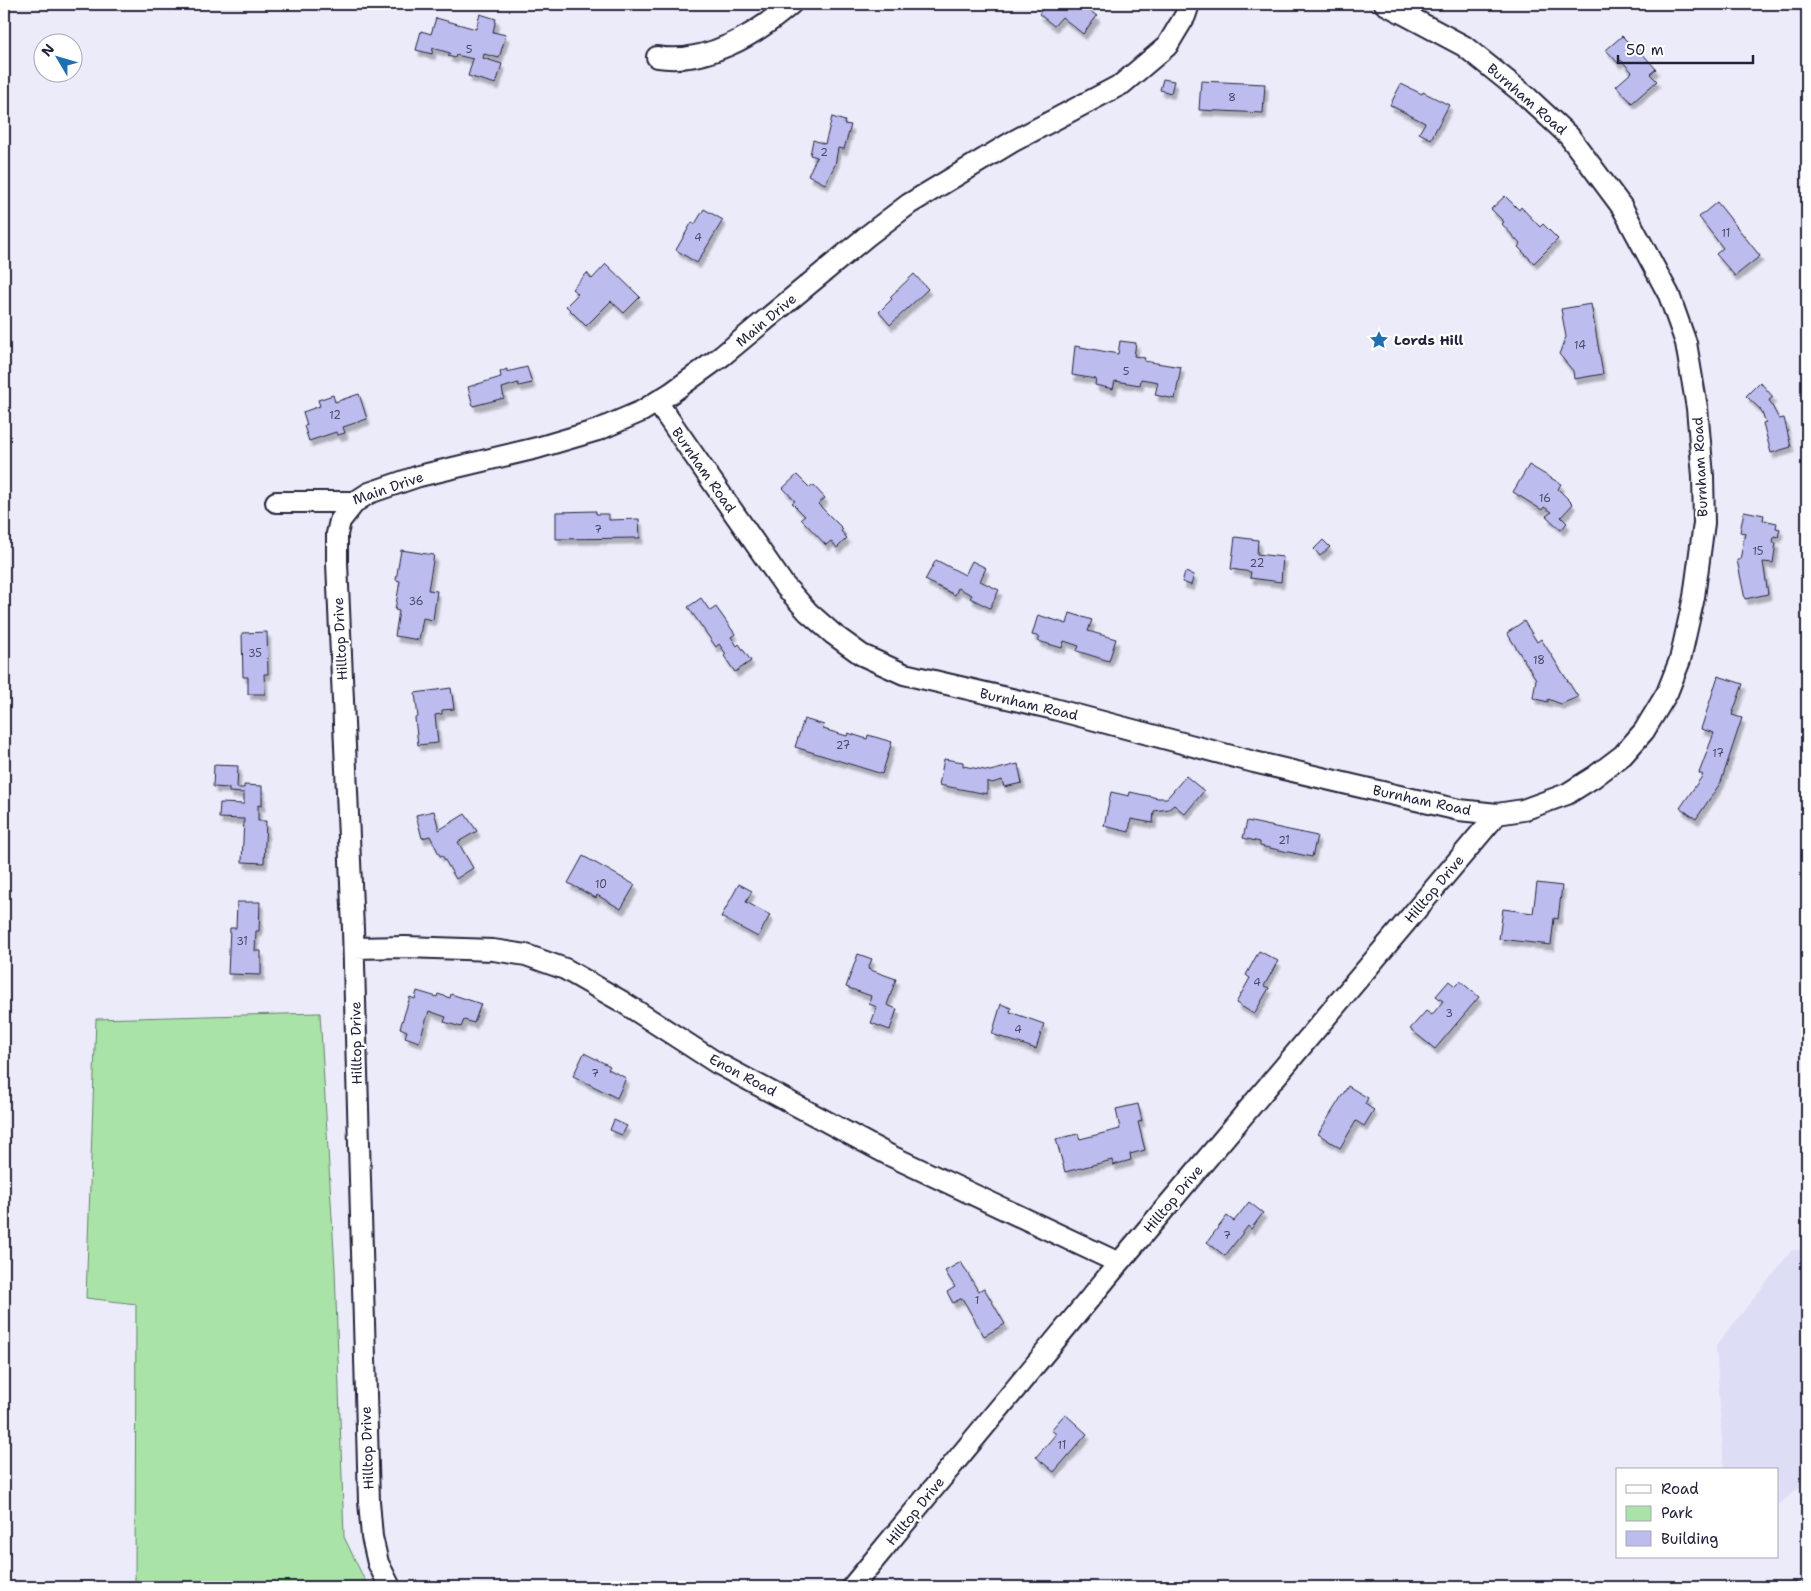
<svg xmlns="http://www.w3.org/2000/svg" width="1811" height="1591" viewBox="0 0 1811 1591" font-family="'Shantell Sans',sans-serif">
<defs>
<filter id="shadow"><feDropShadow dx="3" dy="5.5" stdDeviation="1" flood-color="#0004"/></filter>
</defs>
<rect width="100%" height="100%" fill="#ebebfa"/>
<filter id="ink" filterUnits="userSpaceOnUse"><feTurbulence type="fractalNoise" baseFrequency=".02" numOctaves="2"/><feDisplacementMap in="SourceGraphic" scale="10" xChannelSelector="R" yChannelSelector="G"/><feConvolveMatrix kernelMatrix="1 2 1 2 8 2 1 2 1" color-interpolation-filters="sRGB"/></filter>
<g filter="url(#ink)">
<path fill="#ddddf6" d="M1792 1250 1807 1251V1481L1777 1506V1470H1724L1716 1346Z"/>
<path fill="#aae3a7" stroke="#668271" d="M320 1013 335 1269 344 1537 368 1587H135L136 1304 86 1298 96 1019Z"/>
<path fill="#bdbcee" stroke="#22223b" filter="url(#shadow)" d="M1044 4H1081L1097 16 1083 34 1062 17 1054 26 1039 14 1045 5Z
M480 14 496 19 493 32 506 35 499 58 484 54 483 58 502 64 496 84 468 76 473 59 456 55 455 58 448 56 450 53 433 48 432 54 416 50 421 31 431 34 436 18 476 29Z
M1622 36 1630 44 1632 42 1656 69 1650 74 1657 81 1632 103 1616 86 1632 72 1621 60 1618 63 1606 50Z
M1163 79 1174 81 1171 93 1160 90Z
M1201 81 1265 84 1263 113 1199 110Z
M1401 84 1422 94 1423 92 1449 105 1431 139 1419 133 1425 123 1390 105Z
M832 117 845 121 844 124 851 125 844 149 838 148 835 165 825 184 808 175 817 157 810 155 813 140 825 144Z
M1505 196 1519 210 1521 207 1540 227 1543 224 1558 239 1534 263 1518 247 1520 244 1502 224 1504 222 1491 209Z
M1717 202 1760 256 1735 276 1716 254 1723 248 1699 217Z
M704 209 723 220 697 263 676 250 692 222 695 224Z
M606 264 640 297 624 313 611 301 586 326 566 306 578 294 572 289 587 273 592 279Z
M914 274 928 289 890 325 879 312 892 299 890 297Z
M1591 304 1603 374 1574 379 1573 371 1559 354 1566 337 1561 309Z
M1120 341 1136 343 1134 356 1145 358 1144 361 1181 367 1175 399 1155 395 1158 382 1141 379 1140 385 1115 381 1113 389 1095 385 1096 379 1072 375 1075 346 1118 354Z
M527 367 532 383 519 386 518 383 502 388 504 398 473 406 468 387 501 377 500 372 507 369V372Z
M1760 382 1773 397 1769 400 1779 419 1784 418 1791 447 1771 453 1763 423 1766 422 1760 409 1746 396Z
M359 394 367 419 343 427 345 433 338 435 336 432 309 441 304 426 307 425 303 412 320 406 318 400 333 395 335 402Z
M1529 465 1561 484 1558 489 1573 504 1561 517 1567 523 1561 530 1546 516 1552 512 1544 507 1542 510 1513 492Z
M797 475 810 488 813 485 825 498 818 504 843 529 841 531 847 538 837 548 831 541 826 545 801 519 805 516 792 503 795 501 783 488Z
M596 511V514H609V520L639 519 640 538 556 539V512Z
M1744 511 1764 515 1763 520 1777 523 1776 528 1780 529 1778 537 1774 536 1773 543H1776L1773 563 1763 562 1768 594 1745 599 1737 560H1740L1745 533 1740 532Z
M1235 537 1258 540 1257 554 1283 557 1281 582 1250 578 1251 572 1231 569Z
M1323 540 1330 547 1320 556 1314 549Z
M401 550 434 555 428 590 437 591 433 620 423 618 419 640 395 636 399 611 395 610 400 581 396 580Z
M936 560 965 575 972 561 986 568 980 581 999 590 990 608 970 598 972 595 958 588 955 595 925 580Z
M1185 572 1194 575 1191 585 1182 582Z
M701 598 710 611 716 607 735 634 731 637 737 646 739 644 751 661 735 672 724 656 726 654 719 644 716 647 688 607Z
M1070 613 1092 620 1088 631 1116 639 1109 661 1077 651 1079 646 1064 641 1062 648 1038 641 1040 637 1032 635 1038 615 1067 624Z
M1524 621 1537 642 1541 639 1578 697 1561 704 1548 699V702L1533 698 1536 679 1507 633Z
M267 632 268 674H264L265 694H248V677H243L242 633Z
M1718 676 1743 684 1732 715 1742 718 1721 782 1696 819 1680 808 1703 775 1699 773 1714 733 1701 729Z
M451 688 454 709 442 710V714L435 715 438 743 418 745 415 718 418 717 415 693Z
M804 719 824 725 823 729 847 736 848 733 867 739 868 735 892 742 882 774 795 747Z
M944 759 963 762V766L990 771 1018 764 1022 783 1004 787 1002 780 992 783 987 781V794L939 785Z
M214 765 238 766 237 788H244V785L262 786V806L258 805V821H266L264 863 242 862 244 819 219 818 220 803 244 804V793L229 792V788L213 787Z
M1186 776 1204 791 1185 814 1174 805 1169 809 1154 811 1153 823 1131 819 1129 832 1104 826 1111 792 1129 796 1130 792 1158 798H1167Z
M434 811 439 830 465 814 477 831 458 842 473 868 456 879 442 855 440 856 430 836 422 838 416 815Z
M1247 821 1317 836 1312 857 1260 846V842L1243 838Z
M583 856 635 885 621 909 597 895 596 898 568 883Z
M1537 883 1562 886 1558 919 1554 918 1551 945 1499 939 1503 909 1533 913Z
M739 884 752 891 746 902 770 915 758 937 721 917Z
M237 902H260L259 931H256L255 951H261V975L228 974 230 928H236Z
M1259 951 1278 961 1264 986 1269 988 1254 1014 1236 1003 1250 978 1246 975Z
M858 954 872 959 868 969 896 979 887 1005 897 1009 890 1030 871 1023 877 1007 869 1004 871 996 846 987Z
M1449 981 1455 986 1460 981 1479 997 1435 1049 1410 1029 1426 1011 1432 1015 1443 1001 1436 996Z
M417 991 437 997 438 994 450 998 451 994 481 1004 474 1023 464 1020 461 1027 444 1022 446 1017 429 1011 419 1042 405 1037 407 1031 400 1028 410 997 415 999Z
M1001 1004 1011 1008 1010 1012 1044 1024 1036 1049 992 1034Z
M584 1053 610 1066 608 1069 626 1078 617 1098 573 1076Z
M1348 1086 1368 1098 1365 1104 1374 1110 1364 1126 1356 1121 1340 1148 1318 1134Z
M1138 1104 1142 1121 1138 1122 1145 1150 1130 1154 1131 1160 1113 1165 1112 1160 1065 1172 1056 1139 1078 1134 1080 1139 1120 1129 1116 1109Z
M614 1120 627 1126 622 1135 610 1130Z
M1249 1202 1263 1213 1251 1229 1248 1226 1225 1256 1207 1242 1227 1216 1234 1221Z
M961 1262 978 1291 984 1288 1005 1324 984 1336 962 1298 953 1303 947 1292 955 1287 945 1271Z
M1065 1414 1087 1434 1054 1472 1036 1457 1056 1434 1051 1430Z
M1806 1582 1807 1587H1752V1583Z
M1609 1584 1610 1587H1566V1585Z"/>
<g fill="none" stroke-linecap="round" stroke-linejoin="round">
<g stroke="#22223b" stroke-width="24">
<path id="minor" d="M657 57C705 65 756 35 791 4
M657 402 784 585 808 612 833 634 862 655 904 674 1050 708 1254 762 1459 810 1497 814 1523 810 1567 794 1594 777 1623 755 1644 731 1667 693 1680 660 1694 597 1704 523 1703 476 1697 408 1686 343 1669 295 1622 207 1569 136 1525 95 1464 46 1385 4
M276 502H355L369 493 419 476 537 448 598 430 642 411 671 393 722 356 867 236 909 204 1012 142 1122 84 1167 46 1185 16 1189 4
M355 502 340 521 337 534V563L353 929 369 1501 372 1537 378 1563 390 1587
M354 948 405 947 493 950 526 955 565 969 621 1001 717 1063 889 1155 1119 1263
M852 1587 1119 1263 1497 814"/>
</g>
<use href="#minor" stroke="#fff" stroke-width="20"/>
</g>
</g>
<defs>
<g id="sight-bare" transform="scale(1.5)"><path d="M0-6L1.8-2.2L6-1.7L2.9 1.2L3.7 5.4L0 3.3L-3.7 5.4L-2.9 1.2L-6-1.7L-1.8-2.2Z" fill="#1f6fb2" stroke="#fff" stroke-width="2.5" paint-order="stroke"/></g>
</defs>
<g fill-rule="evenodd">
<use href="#sight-bare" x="1379" y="340"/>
</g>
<g text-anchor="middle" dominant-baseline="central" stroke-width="4.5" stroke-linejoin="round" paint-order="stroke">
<g font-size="11" fill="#494868">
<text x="469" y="49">5</text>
<text x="1232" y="97">8</text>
<text x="824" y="152">2</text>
<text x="1726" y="233">11</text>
<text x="698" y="237">4</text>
<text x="1580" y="345">14</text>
<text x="1126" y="371">5</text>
<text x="335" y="415">12</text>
<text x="1545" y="498">16</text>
<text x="598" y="529">7</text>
<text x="1758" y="551">15</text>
<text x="1257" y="563">22</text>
<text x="416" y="601">36</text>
<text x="255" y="653">35</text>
<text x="1539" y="660">18</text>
<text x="843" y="745">27</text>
<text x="1718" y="753">17</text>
<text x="1284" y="840">21</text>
<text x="601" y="884">10</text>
<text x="242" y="941">31</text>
<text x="1257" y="982">4</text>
<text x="1449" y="1013">3</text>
<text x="1018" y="1029">4</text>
<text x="595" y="1073">7</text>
<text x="1227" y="1235">7</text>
<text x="977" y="1300">1</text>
<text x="1062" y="1445">11</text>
</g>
<g font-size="14" fill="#22223b" stroke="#fff">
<text transform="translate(1527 99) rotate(41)">Burnham Road</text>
<text transform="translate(766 320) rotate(-40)">Main Drive</text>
<text transform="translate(1700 467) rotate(-93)">Burnham Road</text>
<text transform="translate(704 470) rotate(55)">Burnham Road</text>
<text transform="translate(388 488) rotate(-19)">Main Drive</text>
<text transform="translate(340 639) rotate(-93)">Hilltop Drive</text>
<text transform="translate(1029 704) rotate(13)">Burnham Road</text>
<text transform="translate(1422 800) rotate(12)">Burnham Road</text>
<text transform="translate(1434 889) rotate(-50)">Hilltop Drive</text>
<text transform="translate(356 1043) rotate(-91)">Hilltop Drive</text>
<text transform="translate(743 1075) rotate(28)">Enon Road</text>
<text transform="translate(1173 1199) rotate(-50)">Hilltop Drive</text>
<text transform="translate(367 1448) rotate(-92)">Hilltop Drive</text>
<text transform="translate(915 1511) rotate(-51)">Hilltop Drive</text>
</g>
<g font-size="14" font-weight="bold" fill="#22223b" stroke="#fff" text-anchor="start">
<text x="1394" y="340">Lords Hill</text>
</g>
</g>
<rect width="1811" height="1591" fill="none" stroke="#fff" stroke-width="20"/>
<rect x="10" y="10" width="1791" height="1571" fill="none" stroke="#22223b" stroke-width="2" filter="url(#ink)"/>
<rect x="1616" y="1468" width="162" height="90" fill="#ffffff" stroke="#a7a7b1"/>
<rect x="1626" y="1485" width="25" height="8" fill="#ffffff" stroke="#a7a7b1"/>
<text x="1661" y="1494" font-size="15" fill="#22223b">Road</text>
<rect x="1626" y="1506" width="25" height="15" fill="#aae3a7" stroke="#a7a7b1"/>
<text x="1661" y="1518" font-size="15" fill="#22223b">Park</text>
<rect x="1626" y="1531" width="25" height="15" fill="#bdbcee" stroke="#a7a7b1"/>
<text x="1661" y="1544" font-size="15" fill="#22223b">Building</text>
<g transform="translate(58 58) rotate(308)"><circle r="24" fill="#ffffff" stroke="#a7a7b1"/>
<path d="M0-4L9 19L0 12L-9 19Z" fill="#1f6fb2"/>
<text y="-8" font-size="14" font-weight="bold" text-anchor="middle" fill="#22223b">N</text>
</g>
<path d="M1618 55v8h135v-8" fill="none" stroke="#22223b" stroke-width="2.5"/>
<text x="1626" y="55" font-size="15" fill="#22223b" stroke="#ffffff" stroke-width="4" paint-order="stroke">50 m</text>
</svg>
